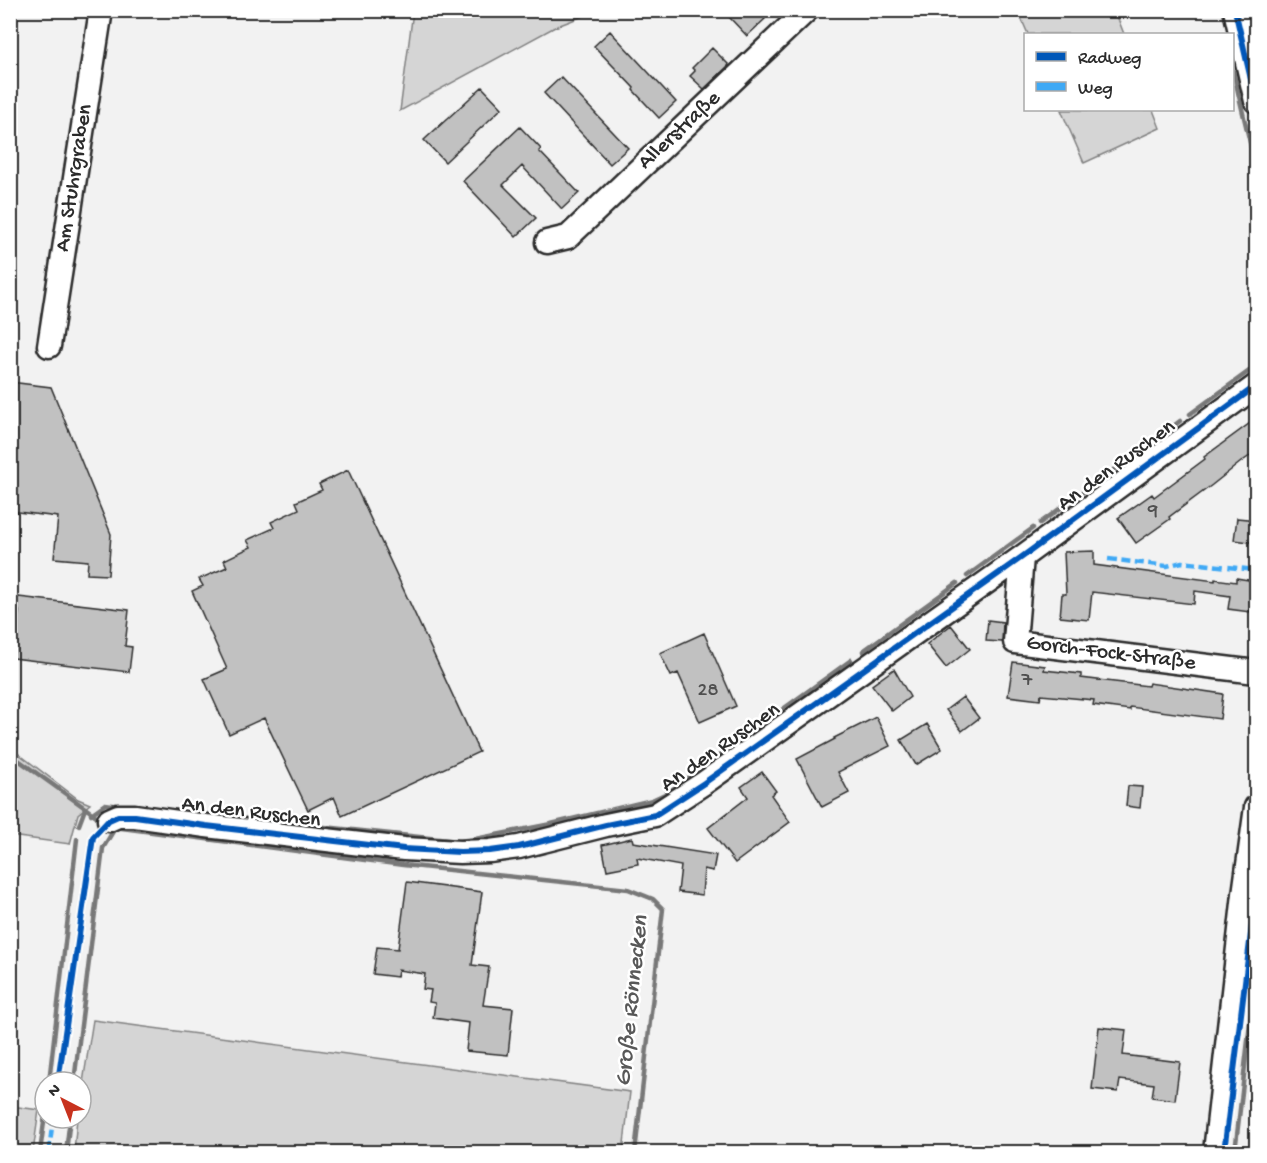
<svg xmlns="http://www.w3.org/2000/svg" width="1267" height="1163" viewBox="0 0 1267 1163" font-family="'Gochi Hand',sans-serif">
<rect width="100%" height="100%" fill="#f2f2f2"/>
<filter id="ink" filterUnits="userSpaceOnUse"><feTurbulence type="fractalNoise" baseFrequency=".0167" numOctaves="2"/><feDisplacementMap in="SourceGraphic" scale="12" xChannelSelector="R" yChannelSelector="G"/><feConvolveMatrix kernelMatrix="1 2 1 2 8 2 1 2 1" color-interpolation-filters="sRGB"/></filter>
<g filter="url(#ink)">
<path fill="#d5d5d5" stroke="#808080" stroke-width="1.5" d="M413 11V10L596 11 555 27 400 111Z
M1018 11H1115L1124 34H1028Z
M1061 110H1153L1160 128 1084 163Z
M11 748 78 799 90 804 78 814 70 844 11 836Z
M93 1020 630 1092 623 1152H74L77 1118H81V1095Z
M11 1106 39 1110 33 1152H11Z"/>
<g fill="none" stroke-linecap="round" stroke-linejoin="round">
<path stroke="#787878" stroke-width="4.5" d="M1233 71 1256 168
M1190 414 1256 366
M1156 439 1180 421
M1040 523 1145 447
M967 576 1033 528
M863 651 957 583
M743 738 851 660
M10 754 99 818
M708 763 725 752
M194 813 257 820
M91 814 105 804 120 806
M286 823 458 841 475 839 551 824 652 800 667 793 694 774
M79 825 85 809
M114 827 403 865 628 889 653 899 663 909 635 1152
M49 1082 77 839
M74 1082 103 848 115 828
M40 1152 45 1115
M66 1152 70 1118
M1235 1152 1256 972"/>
</g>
<path fill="#c1c1c1" stroke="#2b2b2b" stroke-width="1.5" d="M735 10H757L765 19 747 36 729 17Z
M610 31 676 102 659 118 633 90 634 88 594 46Z
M712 48 729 65 704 89 690 76 695 71 692 68Z
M561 77 628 148 610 164 544 93Z
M482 87 502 108 445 162 424 140Z
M520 127 541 149 539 151 579 193 562 209 522 166 503 185 536 218 516 237 463 181Z
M10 382 51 387 111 534 108 575 87 574 88 561 54 558 58 517 10 511Z
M1257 418V451L1241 462 1212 485 1169 517 1170 519 1136 543 1118 518 1152 494 1154 497 1205 459 1204 457Z
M348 470 479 752 342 816 334 797 308 810 264 718 229 734 204 679 227 669 192 591 203 586 199 579 227 567 224 560 251 547 247 540 274 528 271 522 299 509 296 502 322 490 319 484Z
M1237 518 1257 520V543L1234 540Z
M1094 551V565L1215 581V579L1236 582V578L1255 581 1250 612 1228 609 1230 596 1195 591 1194 604 1092 592 1089 620 1060 617 1062 594H1066L1064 552Z
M10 596 129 610 125 646 132 647 129 672 13 658 19 611 10 610Z
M988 620 1003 622 1002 642 986 641Z
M951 625 970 649 946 668 927 644Z
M704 633 736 706 700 722 678 673 671 676 660 653Z
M1013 662 1045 666 1044 670 1081 674V678L1148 686 1149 683 1223 694 1220 719 1130 707V710L1093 705 1094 700 1041 695 1040 700 1008 696Z
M894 669 910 697 892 711 872 685Z
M963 697 979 718 962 731 946 710Z
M876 717 890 746 838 772 849 793 822 807 797 759 835 739 834 738Z
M927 724 942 749 916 765 901 740Z
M762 772 776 791 771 795 790 822 735 863 708 828 748 797 741 787Z
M1128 786 1142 787 1140 808 1126 806Z
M632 838 633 842 716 855 713 871 704 869 702 895 678 892 681 866 637 858 638 864 607 870 602 845Z
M407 882 482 892 472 965 489 967 483 1005 513 1008 508 1055 466 1051 469 1023 433 1018 435 1003 429 1002 431 990 423 989 425 974 398 970 397 977 373 974 377 947 398 949Z
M1099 1027 1126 1030 1123 1055 1180 1062 1175 1100 1152 1097 1154 1084 1120 1080 1118 1092 1092 1089Z"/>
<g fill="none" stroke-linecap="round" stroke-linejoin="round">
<g stroke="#2b2b2b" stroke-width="27">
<path id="minor" d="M1235 10 1256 101
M547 242 568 237 807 10
M49 346 101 10
M1022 557 1015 642 1256 672
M109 820 118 816H135L206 826 404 849 460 852 490 851 519 847 606 825 655 815 704 783 1022 557 1256 386
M1215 1152 1244 894 1256 807"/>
</g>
<use href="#minor" stroke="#fff" stroke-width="22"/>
<path stroke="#3fa9f5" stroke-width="4.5" stroke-dasharray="9 4.5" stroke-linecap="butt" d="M1108 559 1167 566 1182 562 1256 570
M49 1152 53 1118"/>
<g stroke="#fff" stroke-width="10">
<path id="cycleway" d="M1235 10 1256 101
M58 1082 93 837 109 820 118 816H135L206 826 404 849 460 852 490 851 519 847 606 825 655 815 704 783 1022 557 1256 386
M1224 1152 1256 893"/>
</g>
<use href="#cycleway" stroke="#0057b8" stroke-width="6"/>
</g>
</g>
<g text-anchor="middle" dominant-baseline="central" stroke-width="5" stroke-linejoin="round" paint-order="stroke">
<g font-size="20" fill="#505050">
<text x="1153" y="512">9</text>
<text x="1027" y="681">7</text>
<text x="708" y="691">28</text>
</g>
<g font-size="22" fill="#2b2b2b" stroke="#fff">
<text transform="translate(680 131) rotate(-43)">Allerstraße</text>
<text transform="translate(75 178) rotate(-81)">Am Stuhrgraben</text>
<text transform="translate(1117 466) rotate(-36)">An den Ruschen</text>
<text transform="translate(1111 654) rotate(7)">Gorch-Fock-Straße</text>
<text transform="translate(721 748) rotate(-35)">An den Ruschen</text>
<text transform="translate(251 813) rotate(7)">An den Ruschen</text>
</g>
<g font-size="24" font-style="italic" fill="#585858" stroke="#fff">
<text transform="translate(633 1001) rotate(-84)">Große Rönnecken</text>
</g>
</g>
<rect width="1267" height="1163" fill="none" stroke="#fff" stroke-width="36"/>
<rect x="18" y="18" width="1231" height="1127" fill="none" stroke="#2b2b2b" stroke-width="2" filter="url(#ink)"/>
<rect x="1024" y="33" width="210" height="78" fill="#ffffff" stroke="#aaaaaa" stroke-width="1.5"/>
<rect x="1036" y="52" width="30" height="9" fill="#0057b8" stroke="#aaaaaa" stroke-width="1.5"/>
<text x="1078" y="63" font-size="18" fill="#2b2b2b">Radweg</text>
<rect x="1036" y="82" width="30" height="9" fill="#3fa9f5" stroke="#aaaaaa" stroke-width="1.5"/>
<text x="1078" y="93" font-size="18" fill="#2b2b2b">Weg</text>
<g transform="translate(63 1100) rotate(318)"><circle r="28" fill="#ffffff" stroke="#aaaaaa" stroke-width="1.5"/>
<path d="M0-4.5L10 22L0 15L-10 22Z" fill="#c8321e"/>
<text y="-9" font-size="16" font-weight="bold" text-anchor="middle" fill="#2b2b2b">N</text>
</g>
</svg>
